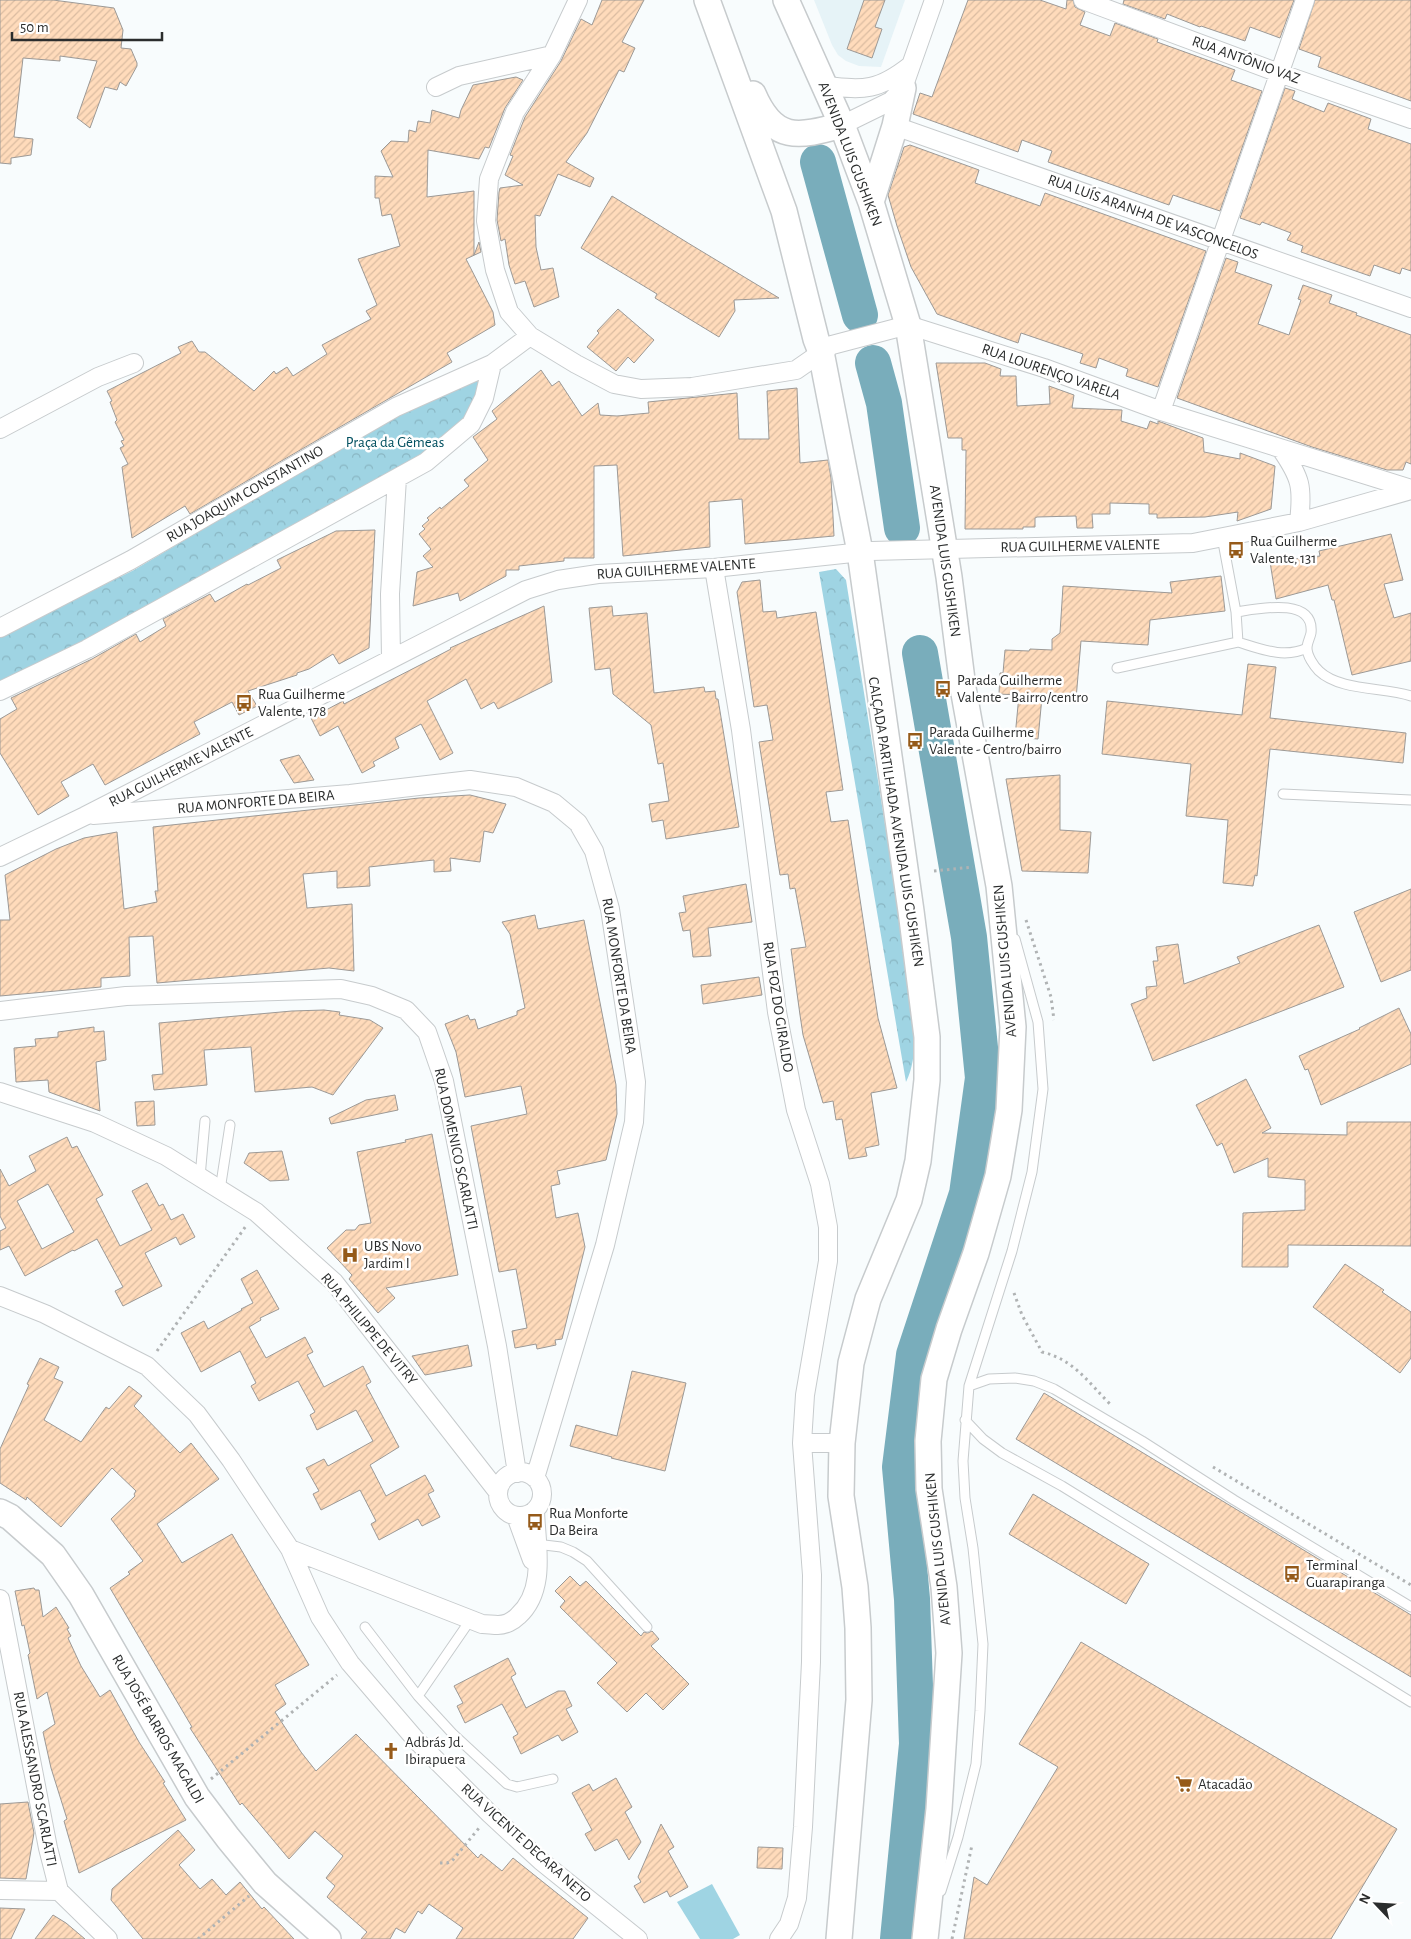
<svg xmlns="http://www.w3.org/2000/svg" width="1411" height="1939" viewBox="0 0 1411 1939" font-family="'Alegreya Sans',sans-serif">
<defs>
<pattern id="park-crowns" width="20" height="18" patternUnits="userSpaceOnUse" patternTransform="scale(1.25)"><rect width="20" height="18" fill="#9fd4e3"/><path d="M2 6a3 3 0 1 1 6 0M12 15a3 3 0 1 1 6 0" fill="none" stroke="#89b6c3"/></pattern>
<pattern id="building-hatch" width="6" height="6" patternUnits="userSpaceOnUse" patternTransform="scale(1.25)"><rect width="6" height="6" fill="#ffdbbb"/><path d="M-1 1l2-2M0 6l6-6M5 7l2-2" fill="none" stroke="#dbbca1"/></pattern>
</defs>
<rect width="100%" height="100%" fill="#f8fcfd"/>
<path fill="#e6f3f7" d="M814 0H905L881 67 859 66 846 61 838 55 832 45Z"/>
<path fill="url(#park-crowns)" d="M481 377 479 396 464 424 425 452 86 639 0 682V636L134 570 392 417Z
M836 569 846 580 911 987C913 1018 920 1053 906 1082L819 572Z"/>
<path fill="#9fd4e3" d="M712 1884 740 1935 733 1939H700L677 1902Z"/>
<g fill="none" stroke-linecap="round" stroke-linejoin="round">
<path stroke="#79adbb" stroke-width="36" d="M818 162 860 315
M873 363 884 403 902 528
M898 1939 917 1744 912 1599 900 1467 914 1355 967 1194 983 1078 969 937 920 653"/>
</g>
<path fill="url(#building-hatch)" stroke="#9c9996" fill-rule="evenodd" d="M0 0H53L114 8 123 30 121 48 131 49 137 63V66L126 86 120 82 117 90 105 87 90 128 77 118 97 61 60 56V61L23 58 14 137 33 139 31 155 11 158V164L0 163Z
M602 0H644L622 42 635 48 624 72 619 70 587 133 566 162 594 178 590 187 558 174 540 216 535 215 536 247 541 270 553 268 559 297 534 307 525 281 515 284 509 265 505 239 501 241 497 220 499 192 500 188 523 185 505 175 513 156 510 155 525 117 561 61 581 19 592 25Z
M864 0H885L875 27 882 29 872 58 847 49Z
M968 0H1040L1066 9 1067 0H1073L1075 7 1085 12 1080 25 1110 36 1115 23 1158 39 1157 42 1235 70 1231 80 1262 91 1220 211 1173 195 1169 205 1048 162 1052 151 1022 140 1018 152 913 114 920 93 932 97Z
M1124 0H1294L1280 38 1250 27 1245 41 1201 26 1200 27 1167 14 1165 19 1123 4Z
M1315 0H1411V101L1318 67 1321 57 1299 49Z
M516 77 523 80 505 108 489 148 485 147 479 159 428 150 427 197 474 191V255L479 242 481 252 466 259 493 312 495 325 447 353 452 362 190 514 185 506 132 538 122 467 128 464 120 448 124 446 121 441 124 440 115 422 117 420 110 402 112 401 107 391 181 353 178 347 192 341 199 352H205L254 391 274 371 276 374 287 367 293 376 327 354 322 345 371 319 366 311 377 305 358 259 400 246 391 214 382 216 379 198H375V176L393 177 381 151 391 141 408 142 409 130 416 132 418 121 430 123 432 110 459 118 461 110 473 85Z
M1285 88 1295 91 1292 99 1324 112 1328 103 1371 119 1368 129 1411 144V271L1402 268 1400 274 1374 265 1370 276 1301 252 1303 246 1287 240 1291 233 1262 222 1260 225 1240 218Z
M910 145 979 170 975 183 1040 206 1045 193 1206 251 1158 387 1126 376 1128 369 1099 358 1096 368 1080 363 1083 354 1021 333 1018 343 937 314 911 267 897 226 888 195 904 147Z
M612 196 688 243 779 298 734 300 735 311 719 337 655 298 657 294 581 248Z
M1226 258 1238 262 1235 272 1272 285 1258 324 1289 335 1301 300 1298 299 1303 285 1332 295 1329 303 1357 313 1356 315 1411 335V464L1406 462 1403 470H1387L1312 447 1177 398Z
M618 309 654 340 634 363 628 357 616 371 587 347 599 333 597 331Z
M936 363H985L1001 369 1000 376H1016L1017 406 1050 404 1049 386 1074 395 1072 408 1122 410 1121 421 1147 429 1150 421 1158 424V421L1203 438 1204 452 1240 459V453L1275 466 1271 509 1237 521 1238 512 1205 517 1157 518V514H1149V504L1110 503V514H1092L1093 528H1077L1076 516 1037 517 1035 518V527H1023V529H965L966 450H962V438H948Z
M541 370 552 386 559 381 582 416 598 403 600 415 617 416 649 413 648 402 737 393 739 439H769L767 391 797 388 800 463 828 460 831 478 834 536 745 544 742 499 709 502 710 547 623 556 617 465 594 466V558H564V561L519 566V570H506V576L460 601 458 593 413 606 417 572 433 567 423 556 431 549 419 534 425 529 422 526 429 520 427 518 440 507 441 509 469 486 464 480 488 460 473 437 497 419 492 411Z
M375 530 369 648 339 664 333 654 309 669 297 673V675L248 691 257 706 239 715 232 702 194 722 200 734 105 785 93 764 61 782 69 796 38 815 0 753V719L17 709 11 698 92 659 136 634 140 642 166 626 163 619 210 594 215 602 247 584 248 585 281 568 277 560 336 531Z
M1391 534 1403 580 1384 584 1394 618 1411 613V661L1352 675 1334 600H1332L1328 585 1276 599 1270 562 1320 556 1319 551Z
M1221 576 1225 611 1150 620 1148 645 1081 641 1076 699 1042 697 1038 739 1015 737 1019 695 999 694 1000 673H1003L1005 650 1029 651 1030 649 1052 650V639L1060 633 1063 586 1172 593 1170 582Z
M760 580 763 612 776 611 777 618 816 612 843 790 826 792 831 822 848 820 878 1018 897 1088 871 1093 879 1145 865 1148 867 1156 849 1159 842 1119 836 1120 833 1101 823 1103 803 1035 800 1015 791 949 806 947 795 888 790 889 788 874 780 875 759 742 773 740 767 705 754 707 737 592 742 582Z
M544 606 552 682 498 709 494 702 481 709 466 679 427 701 453 753 440 760 421 724 395 738 399 748 373 762 375 766 362 773 338 726 320 736 311 718 343 701 344 704 424 663 451 649 450 648Z
M612 606 613 616 647 613 654 693 704 687 705 692 715 691 716 699H718L739 827 666 839 663 820 652 822 649 804 669 801 663 763 658 764 651 725 613 694 610 668 595 670 589 608Z
M1248 664 1276 667 1270 718 1406 733 1403 763 1270 749 1257 876 1255 875 1253 886 1223 883 1228 820 1186 816 1191 764 1102 754 1107 701 1242 715Z
M299 755 314 780 294 783 280 760Z
M1060 775V830L1091 832 1088 873 1022 871 1006 779Z
M470 795 506 804 493 833 484 831 480 862 450 858 451 871 434 872V860L369 867 370 886 337 888V871L303 874 307 908 352 904 354 971 329 968 157 983 153 936 129 937 130 976 101 978V987L0 996V920H10L5 875 56 849 84 838 117 832 124 909 157 902 155 891H158L153 827 419 798Z
M746 884 752 922 708 928 711 956 693 957 690 930 683 931 679 913 686 912 683 896Z
M1411 889V970L1381 982 1354 912Z
M535 915 538 929 584 920 616 1085 617 1114 606 1160 557 1171 560 1184 551 1186 556 1218 578 1213 585 1247 562 1339 555 1340 556 1345 537 1349 536 1344 515 1348 512 1331 527 1328 516 1269 499 1272 471 1126 527 1114 521 1086 465 1097 456 1052 445 1024 468 1015 470 1020 475 1019 478 1029 517 1015V1011L525 1008 510 934 502 922Z
M1319 925 1344 987 1153 1061 1131 1004 1147 998 1146 987 1157 986 1153 961H1158L1156 947 1178 944 1184 984 1240 963 1237 957Z
M759 977 762 995 703 1004 701 985Z
M1399 1008 1411 1034V1064L1321 1105 1308 1069 1305 1070 1299 1056 1360 1029 1359 1028Z
M324 1010 340 1012 339 1015 370 1020 383 1028 333 1095 312 1087 255 1092 251 1047 204 1050 207 1085 154 1090 152 1075 163 1074 159 1023 292 1011Z
M94 1027V1032L104 1031 106 1060 96 1062 100 1111 49 1092 48 1080 16 1082 14 1048 36 1046 35 1039 58 1037V1032Z
M1246 1079 1271 1128 1262 1133 1347 1135V1122H1411V1246L1288 1245V1267H1242L1243 1213 1305 1210V1180L1268 1177V1158L1234 1173 1222 1143 1217 1146 1196 1105Z
M395 1095 398 1110 331 1124 329 1118 366 1100Z
M154 1101 155 1125 137 1126 135 1102Z
M432 1134 458 1275 386 1288 395 1298 378 1313 349 1279 352 1275 327 1248 346 1230H355L359 1225 371 1223 357 1152 406 1142 405 1140Z
M67 1137 72 1148 77 1146 103 1195 96 1199 120 1246 152 1230 132 1191 147 1183 159 1206 163 1204 171 1220 183 1214 195 1237 180 1245 176 1237 145 1253 162 1286 123 1306 115 1291 123 1287 97 1239 74 1251 73 1250 25 1276 9 1246 0 1250V1231L6 1228 0 1216V1169L9 1186 36 1171 29 1156ZM48 1184 74 1232 42 1249 17 1201Z
M282 1151 289 1180 270 1181 244 1163 249 1153Z
M1345 1264 1384 1290 1382 1292 1411 1312V1358L1400 1373 1313 1307Z
M257 1270 279 1309 260 1318 261 1320 249 1327 266 1358 305 1337 313 1352 307 1355 324 1387 363 1366 371 1382 366 1385 399 1447 370 1465 386 1496 425 1475 434 1491 428 1494 440 1517 422 1526 418 1519 379 1540 371 1524 376 1521 360 1490 321 1510 313 1494 319 1491 306 1468 324 1459 328 1466 373 1441 356 1410 317 1430 310 1415 315 1412 298 1381 259 1401 251 1386 256 1383 240 1351 201 1372 181 1333 204 1321 208 1329 242 1310 241 1309 253 1303 241 1279Z
M468 1345 472 1366 425 1375 412 1356Z
M40 1358 59 1367 54 1378 63 1382 44 1420 81 1442 106 1407 109 1409 129 1386 142 1396 134 1406 180 1453 191 1443 219 1479 157 1524 182 1563 232 1534 309 1665 275 1685 286 1704 275 1712 301 1752 316 1771 356 1734 478 1858 481 1854 502 1871 513 1858 588 1918 573 1939H456L463 1928 429 1904 422 1914 418 1911 405 1933 396 1928 390 1939H361L367 1932 327 1897 335 1886 326 1878 343 1856 315 1831 289 1859 242 1803 240 1805 190 1728 192 1727 110 1588 130 1574 128 1572 143 1561 111 1519 135 1496 134 1494 136 1491 112 1468 61 1527 27 1497 26 1500 0 1483V1449L29 1385 27 1384Z
M632 1371 686 1383 665 1471 611 1458 612 1457 570 1446 576 1425 617 1436Z
M1044 1393 1411 1615V1677L1016 1439Z
M1033 1494 1149 1564 1126 1604 1009 1534Z
M570 1576 580 1586 586 1581 641 1636 644 1632 648 1633 652 1631 659 1639 651 1646 689 1684 663 1710 646 1693 627 1712 597 1683 617 1663 560 1607 565 1601 555 1591Z
M34 1588 35 1590H39L43 1617 56 1607 69 1628 67 1629 71 1636 68 1638 81 1666 100 1697 110 1690 139 1742 165 1782 163 1783 186 1820 79 1873 64 1821 67 1819 51 1768 43 1732 55 1724 47 1692 37 1699 28 1655 30 1653 24 1625 22 1626 15 1591Z
M1081 1642 1397 1829 1331 1939H964L974 1877 987 1885 1058 1767 1019 1744Z
M508 1658 516 1674 511 1677 526 1708 558 1691H565L572 1706 566 1709 578 1732 562 1741 558 1735 521 1754 513 1737 518 1734 502 1704 465 1723 457 1706 463 1703 454 1686Z
M616 1778 632 1807 625 1812 641 1842 629 1860 617 1839 595 1851 585 1834 592 1830 572 1793 589 1784 593 1791Z
M28 1802 34 1833 26 1879 0 1878V1804Z
M661 1824 674 1847 668 1851 688 1887 670 1897 667 1891 644 1903 634 1886 641 1882 638 1877Z
M178 1830 195 1850 179 1865 200 1889 212 1879 226 1895 240 1882 262 1909 264 1907 294 1939H143L111 1900 112 1889Z
M758 1847 783 1848 782 1869 757 1868Z
M0 1908 25 1909 11 1939H0Z
M53 1915 66 1923 85 1939H35Z"/>
<g fill="none" stroke-linecap="round" stroke-linejoin="round">
<g stroke="#c7cbcd" stroke-width="11">
<path id="lane" d="M1222 537 1236 612 1238 642C1261 649 1284 659 1307 648
M1236 612C1257 609 1315 596 1311 633 1310 638 1307 643 1307 648 1307 656 1314 666 1319 671 1340 691 1384 687 1411 696
M1117 668 1238 642
M1283 794 1411 800
M200 1177 205 1121
M220 1190 230 1125
M969 1386 989 1379 1015 1378 1034 1381 1054 1389 1142 1441 1234 1500 1411 1607
M965 1420 983 1439 1002 1453 1062 1486 1411 1702
M536 1544 561 1547 573 1552 587 1561 647 1627
M471 1619 418 1696 452 1733 507 1784 517 1787 553 1779
M365 1627 418 1696
M941 1891 958 1837 976 1764 980 1711 983 1644 973 1548 965 1498 963 1461 969 1386 1012 1251 1032 1172 1043 1089 1038 1022 1015 939"/>
</g>
<g stroke="#c7cbcd" stroke-width="20">
<path id="street" d="M578 0 552 55 515 112 489 179 486 221 495 270 509 312 530 336 576 364 614 384 641 389 692 387 796 370 832 345 908 325 1044 368 1161 411 1411 489
M1083 0 1279 73 1411 119
M826 86C865 90 878 91 911 65
M436 87 459 76 552 55
M842 125 891 101 903 88 934 0
M895 126 1411 308
M1161 411 1305 0
M0 429 98 377 134 363
M1281 449C1301 478 1303 487 1299 522
M714 568 741 730 777 1012 796 1110 820 1184 828 1227V1261L805 1395 802 1443 812 1575 811 1662 803 1827 797 1898 789 1924 779 1939
M0 628 131 560 396 407 492 364 530 336
M391 658 390 594 397 478
M0 691 87 649 426 462 471 424 484 398 492 364
M93 815 350 794 470 780 516 787 554 803 578 823 594 851 610 909 636 1082 634 1122 605 1245 535 1478
M0 857 85 816 526 590 558 580 598 574 714 568 871 551 1193 543 1299 522 1411 490
M0 1011 126 996 341 989 372 996 406 1010 427 1032 444 1081 497 1346 517 1473
M0 1092 95 1123 166 1156 256 1212 334 1282 498 1492
M0 1296 45 1314 147 1366 197 1414 231 1460 290 1549 320 1617 350 1663 416 1740 490 1814 541 1861 638 1939
M802 1443H842
M498 1494a22 22 0 1 1 44 0a22 22 0 1 1-44 0Z
M516 1516 532 1560
M290 1549 482 1624C487 1624 493 1625 498 1625 505 1625 513 1621 518 1616 547 1590 536 1545 535 1510
M0 1599 48 1848 59 1891 108 1939
M0 1890 59 1891"/>
</g>
<g stroke="#c7cbcd" stroke-width="28">
<path id="secondary" d="M707 0 784 211 816 339 821 352 860 552 911 911 927 1037V1080L918 1161 909 1200 868 1299 851 1363 842 1443 841 1496 855 1587 858 1628 859 1700 839 1939
M786 0 842 125 871 202 908 325 949 577 963 688 999 886 1013 1027 1009 1110 998 1176 976 1253 949 1329 934 1379 928 1441 929 1489 944 1587 949 1653 939 1809 925 1939
M753 94C774 143 798 137 842 125
M871 202 895 126 903 88
M0 1512 10 1517 53 1555 81 1595 197 1797 228 1838 265 1883 328 1939"/>
</g>
<path stroke="#b0b3b4" stroke-width="3" stroke-dasharray="2.5 4" stroke-linecap="butt" d="M934 871 973 867
M1026 920 1051 997 1054 1020
M1014 1293 1022 1315 1042 1352C1073 1359 1088 1382 1110 1404
M157 1351 246 1226
M1213 1467 1411 1585
M211 1779 337 1675
M440 1863H447L452 1861 479 1828
M198 1939 249 1896
M952 1939 972 1845"/>
<use href="#lane" stroke="#fff" stroke-width="9"/>
<use href="#street" stroke="#fff" stroke-width="18"/>
<use href="#secondary" stroke="#fff" stroke-width="25"/>
</g>
<defs>
<g id="bus-bare" transform="scale(1.35)"><path d="M-5-6H5V4H4V6H2V4H-2V6H-4V4H-5ZM-3.5-4V0h7V-4ZM-3.5 1.2v1.5H-2V1.2ZM2 1.2v1.5H3.5V1.2Z" fill="#955a19" stroke="#fff" stroke-width="2.5" paint-order="stroke"/></g>
<g id="hospital-bare" transform="scale(1.35)"><path d="M-5-5h3v3.5h4V-5h3V5h-3V1.5h-4V5h-3Z" fill="#955a19" stroke="#fff" stroke-width="2.5" paint-order="stroke"/></g>
<g id="church-bare" transform="scale(1.35)"><path d="M-1.2-6h2.4v3.5h3.3v2.4h-3.3V6h-2.4V-.1h-3.3v-2.4h3.3Z" fill="#955a19" stroke="#fff" stroke-width="2.5" paint-order="stroke"/></g>
<g id="supermarket-bare" transform="scale(1.35)"><path d="M-6-5.5h2.5l.6 2H6L4.5 2H-2.5L-4.4-4H-6ZM-1.5 3.2a1.3 1.3 0 1 0 .1 0ZM3 3.2a1.3 1.3 0 1 0 .1 0Z" fill="#955a19" stroke="#fff" stroke-width="2.5" paint-order="stroke"/></g>
</defs>
<g fill-rule="evenodd">
<use href="#bus-bare" x="1236" y="550"/>
<use href="#bus-bare" x="943" y="689"/>
<use href="#bus-bare" x="244" y="703"/>
<use href="#bus-bare" x="915" y="741"/>
<use href="#hospital-bare" x="350" y="1255"/>
<use href="#bus-bare" x="535" y="1522"/>
<use href="#bus-bare" x="1292" y="1574"/>
<use href="#church-bare" x="391" y="1751"/>
<use href="#supermarket-bare" x="1184" y="1784"/>
</g>
<g text-anchor="middle" dominant-baseline="central" stroke-width="5" stroke-linejoin="round" paint-order="stroke">
<g font-size="15" fill="#2b2d2d" stroke="#fff">
<text transform="translate(1246 60) rotate(20)">RUA ANTÔNIO VAZ</text>
<text transform="translate(850 154) rotate(69)">AVENIDA LUIS GUSHIKEN</text>
<text transform="translate(1153 217) rotate(20)">RUA LUÍS ARANHA DE VASCONCELOS</text>
<text transform="translate(1051 372) rotate(19)">RUA LOURENÇO VARELA</text>
<text transform="translate(245 494) rotate(-30)">RUA JOAQUIM CONSTANTINO</text>
<text transform="translate(1080 546) rotate(-1)">RUA GUILHERME VALENTE</text>
<text transform="translate(945 561) rotate(82)">AVENIDA LUIS GUSHIKEN</text>
<text transform="translate(676 569) rotate(-4)">RUA GUILHERME VALENTE</text>
<text transform="translate(181 767) rotate(-27)">RUA GUILHERME VALENTE</text>
<text transform="translate(256 802) rotate(-5)">RUA MONFORTE DA BEIRA</text>
<text transform="translate(896 822) rotate(81)">CALÇADA PARTILHADA AVENIDA LUIS GUSHIKEN</text>
<text transform="translate(1005 961) rotate(-95)">AVENIDA LUIS GUSHIKEN</text>
<text transform="translate(619 976) rotate(81)">RUA MONFORTE DA BEIRA</text>
<text transform="translate(778 1007) rotate(81)">RUA FOZ DO GIRALDO</text>
<text transform="translate(456 1149) rotate(78)">RUA DOMENICO SCARLATTI</text>
<text transform="translate(369 1329) rotate(50)">RUA PHILIPPE DE VITRY</text>
<text transform="translate(938 1549) rotate(-96)">AVENIDA LUIS GUSHIKEN</text>
<text transform="translate(158 1729) rotate(60)">RUA JOSÉ BARROS MAGALDI</text>
<text transform="translate(35 1779) rotate(79)">RUA ALESSANDRO SCARLATTI</text>
<text transform="translate(526 1843) rotate(42)">RUA VICENTE DECARA NETO</text>
</g>
<g font-size="15" fill="#004f5f" stroke="#fff">
<text x="395" y="442">Praça da Gêmeas</text>
</g>
<g font-size="15" fill="#2b2d2d" stroke="#fff" text-anchor="start">
<text x="1250" y="541">Rua Guilherme<tspan x="1250" dy="17">Valente, 131</tspan></text>
<text x="957" y="680">Parada Guilherme<tspan x="957" dy="17">Valente - Bairro/centro</tspan></text>
<text x="258" y="694">Rua Guilherme<tspan x="258" dy="17">Valente, 178</tspan></text>
<text x="929" y="732">Parada Guilherme<tspan x="929" dy="17">Valente - Centro/bairro</tspan></text>
<text x="364" y="1246">UBS Novo<tspan x="364" dy="17">Jardim I</tspan></text>
<text x="549" y="1513">Rua Monforte<tspan x="549" dy="17">Da Beira</tspan></text>
<text x="1306" y="1565">Terminal<tspan x="1306" dy="17">Guarapiranga</tspan></text>
<text x="405" y="1742">Adbrás Jd.<tspan x="405" dy="17">Ibirapuera</tspan></text>
<text x="1198" y="1784">Atacadão</text>
</g>
</g>
<g transform="translate(1376 1904) rotate(295)" stroke="#ffffff" stroke-width="4" paint-order="stroke">
<path d="M0-4L9 19L0 12L-9 19Z" fill="#2b2d2d"/>
<text y="-8" font-size="14" font-weight="bold" text-anchor="middle" fill="#2b2d2d">N</text>
</g>
<path d="M12 32v8h150v-8" fill="none" stroke="#2b2d2d" stroke-width="2.5"/>
<text x="20" y="32" font-size="15" fill="#2b2d2d" stroke="#ffffff" stroke-width="4" paint-order="stroke">50 m</text>
</svg>
